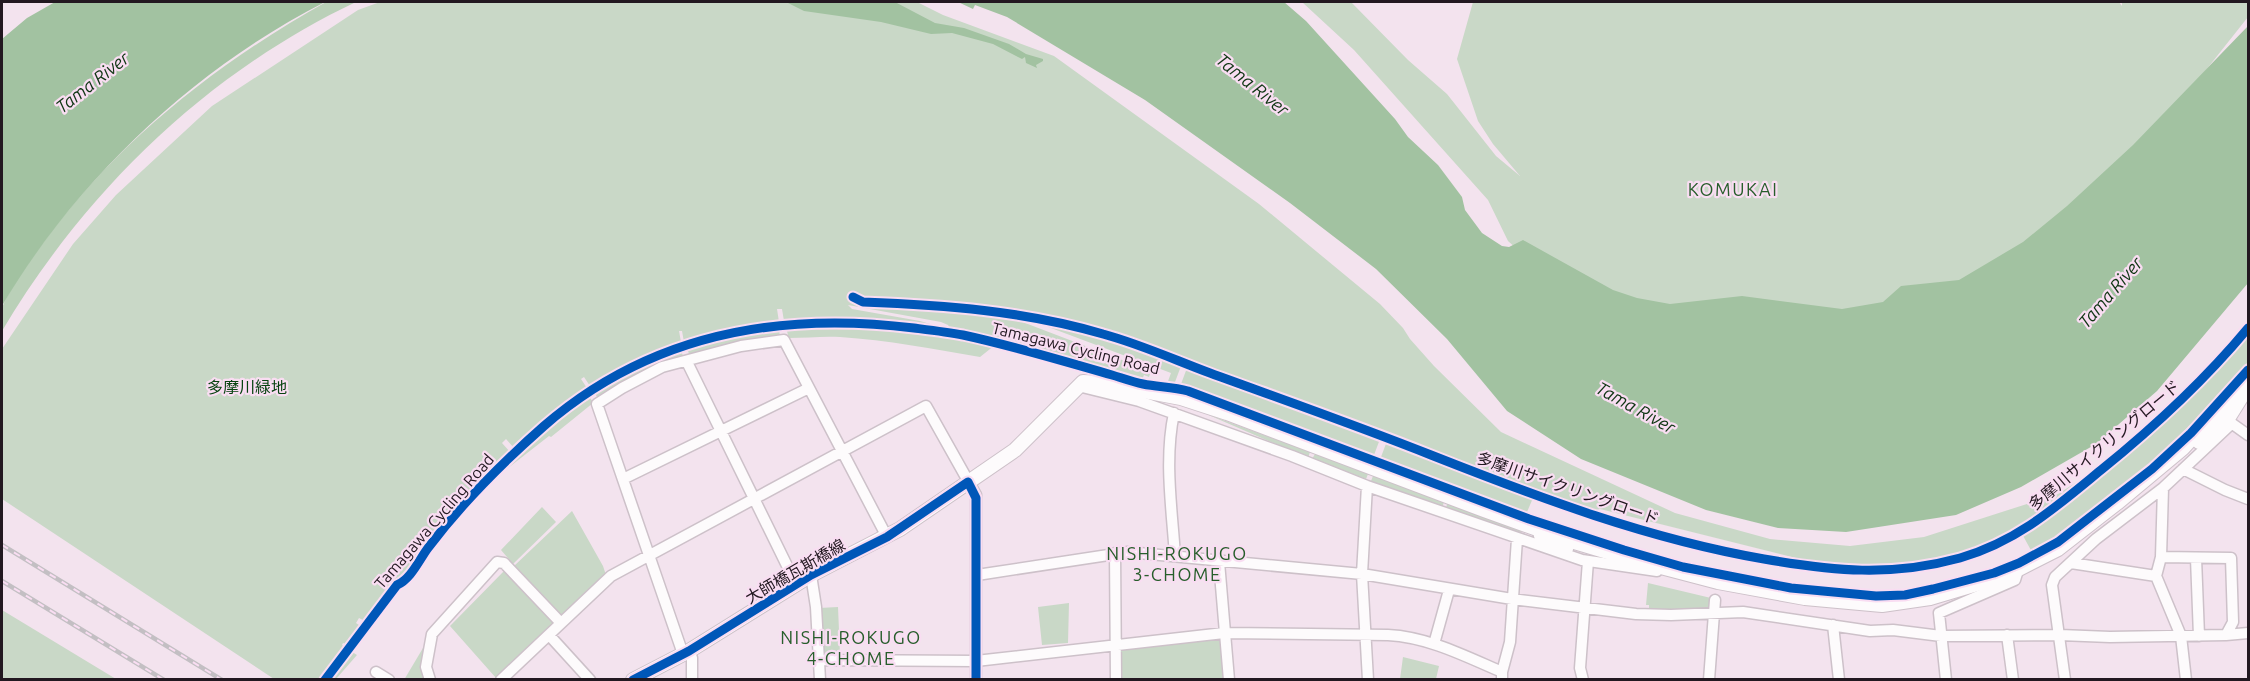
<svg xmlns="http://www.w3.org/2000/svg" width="2250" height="681" viewBox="0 0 2250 681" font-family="Ubuntu,'Noto Sans JP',sans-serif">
<rect width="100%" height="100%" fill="#f3e3ee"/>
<path fill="#c9d8c7" d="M380 2H917L943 15 1054 56 1259 204 1380 304 1403 328 1410 339 1434 366 1501 432 1675 513 1770 539 1850 546 1924 537 2058 494 2139 442 2248 327V362C2186 436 2114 500 2033 554L2021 532 1959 554 1901 567 1816 563 1600 509 1580 514 1533 498 1527 512 1522 513 1385 461 1381 457 1387 441 1380 439 1374 455H1368L1185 388 1181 384 1187 368 1181 366 1175 382 1167 384 1171 373 1027 319 1007 316 1143 368 1150 374 1149 377 1144 375 1141 382 1059 357 983 337 952 331 948 325 941 322 848 305 852 309 920 321 947 329 854 319 784 321 782 309H777L779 322 718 333 684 342 682 331H679L681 342 650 355 590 386 584 377 581 379 587 388 562 407 514 448 506 439 502 443 510 452 450 516 404 577 395 584 365 621 359 618 356 623 362 627 348 645 343 643 342 645 346 648 323 680 274 679 2 499V349L73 244 116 195 212 106 358 10Z
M1302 2H1351L1408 60 1447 94 1496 156 1520 176 1493 144 1478 121 1457 59 1473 2H2119L2122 6V2H2248V17L2202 75 2032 252 1814 376 1560 288 1508 241 1488 200 1354 50Z
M828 325 935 333 995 345 980 357C934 349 887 340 840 337 823 336 806 338 789 338L786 328Z
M779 329 780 337 690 357 687 348 741 334Z
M681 350 684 359 599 400 594 392 655 359Z
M589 395 593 403 551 437 549 436 504 471 496 474 528 445Z
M1204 413 1310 452 1308 458Z
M1315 454 1368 474 1366 479 1312 459Z
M1373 476 1444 502 1442 508 1371 481Z
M1447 504 1521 531 1520 534 1446 509Z
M542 507 556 522 513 564 501 550Z
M572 511 603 566 606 575 562 618 514 566Z
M504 571 555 624 496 678 450 626Z
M1648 583 1711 598 1710 610 1649 611V605H1646Z
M1069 603 1068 643 1042 645 1038 607Z
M838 607 840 654 823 653 819 608Z
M2 610 116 679H2Z
M1218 638 1222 641 1226 679 1119 680V652L1122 648Z
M423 648 425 649 426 679 404 680Z
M349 650 357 655 336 679H329Z
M1403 657 1439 666 1436 679H1400Z"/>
<path fill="#bad0b8" d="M326 2H356C208 72 85 191 2 331 2 324 0 315 2 309 4 297 34 255 43 243 117 142 217 63 326 2Z"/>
<path fill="#a2c2a1" d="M55 2H325C195 68 76 180 2 306V39L27 18Z
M786 2H895L935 23 964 28 1009 44 1026 54 1043 59V61L1036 65 1037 68 1026 63 1025 57 1022 59 993 44 952 33 931 34 881 22 804 11Z
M958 2H1284L1306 21 1395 119 1408 137 1438 165 1462 197 1465 210 1482 233 1502 246 1509 247 1523 240 1613 290 1637 298 1670 304 1742 296 1842 309 1883 302 1901 286 1959 280 2023 242 2067 206 2133 145 2248 26V283L2157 391 2096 444 2021 487 1956 515 1846 532 1778 528 1706 510 1581 459 1507 411 1447 339 1376 269 1290 203 1145 100 1007 17 975 5 973 9Z"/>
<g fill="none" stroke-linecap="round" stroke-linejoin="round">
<g stroke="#cdc1c9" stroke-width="13">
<path id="street" d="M687 362 796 584
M1078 386 1139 401 1292 456 1367 486 1582 560 1657 571 1660 567
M1174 413C1164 460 1172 509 1175 556
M2227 420 2248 435
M2183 469 2225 490 2248 499
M623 479 809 388
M1367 486 1362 574 1368 680
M2163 488 2161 557 2156 576 2181 636 2186 680
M1538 530 1539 536 1568 549
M1115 553 1116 680
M2161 557 2231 558 2233 622 2226 635
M2196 558 2199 636
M1219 562 1229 680
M2071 563 2156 576
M811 575 816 607 820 680
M977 575 1128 552 1362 574 1512 599 1636 614 1671 615 1743 612 1870 631 1893 630 1941 636 2060 635 2110 637 2226 635 2248 633
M1833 625 1839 680
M549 635 590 680
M2007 635 2013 680
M1434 644 1449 590
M689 651 692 658V680
M683 654 597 404 622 388 662 367 741 346 784 340 887 537
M821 660 976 661 1224 633 1388 635C1428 637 1465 656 1502 672
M376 672 389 680
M430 680 426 667 432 634 497 562 504 563 561 623
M501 680 611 576 926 406 976 495V680
M1502 680V672L1510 642 1517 539
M1583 680 1580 668 1588 561
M1709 680 1715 600
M1946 680 1939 613 2015 580 2018 570
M2065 680 2052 585 2055 577 2096 539 2163 488 2230 425"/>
</g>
<g stroke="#cdc1c9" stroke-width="16">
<path id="secondary" d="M2199 442 2227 420 2247 388
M633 680 689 651 811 575 900 529 1015 450 1083 382 1102 383 1181 398 1227 413 1484 510 1571 541 1638 561 1718 582 1805 598 1882 605 1930 598 2007 575 2058 549 2117 503 2183 448 2248 377"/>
</g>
<use href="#street" stroke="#fdfbfc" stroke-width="10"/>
<use href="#secondary" stroke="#fdfbfc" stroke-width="14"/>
<g stroke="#c3bfc3" stroke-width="4.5">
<path id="rail" d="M2 545 222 680
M2 581 164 680"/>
</g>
<use href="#rail" stroke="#f9ddf2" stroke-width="2" stroke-dasharray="7" stroke-linecap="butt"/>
<g stroke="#f9ddf2" stroke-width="13">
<path id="cycleway" d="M853 297 863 302C944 305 1025 311 1103 334 1140 344 1175 360 1210 373 1284 400 1358 426 1431 455 1540 498 1648 539 1764 559 1833 571 1891 577 1960 558 2018 541 2056 507 2101 470 2154 427 2204 381 2248 328
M325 680 397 585C411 579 419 560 428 548 462 503 502 463 544 426 650 334 778 311 914 328 930 330 947 332 963 335 1014 346 1063 361 1112 375 1122 378 1133 382 1143 384 1158 387 1173 387 1188 391L1529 519 1624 550 1683 567 1791 588 1876 596 1905 595 1933 589 1994 573 2019 563 2058 542 2152 469 2191 433 2248 370
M633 680 689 651 811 575 887 537 968 482 976 498V680"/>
</g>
<use href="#cycleway" stroke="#0057b8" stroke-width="9"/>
</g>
<g text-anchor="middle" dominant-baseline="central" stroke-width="4.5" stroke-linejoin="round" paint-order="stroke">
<g font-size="16" fill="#221820" stroke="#f9ddf2">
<text transform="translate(1076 348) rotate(14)">Tamagawa Cycling Road</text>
<text transform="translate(2104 445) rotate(-40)">多摩川サイクリングロード</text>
<text transform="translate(1568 488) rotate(19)">多摩川サイクリングロード</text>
<text transform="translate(434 521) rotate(-49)">Tamagawa Cycling Road</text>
<text transform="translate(795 571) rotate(-30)">大師橋瓦斯橋線</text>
</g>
<g font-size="16" fill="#074310" stroke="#f9ddf2">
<text x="247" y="387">多摩川緑地</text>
</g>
<g font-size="18" font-style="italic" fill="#0e3512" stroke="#f9ddf2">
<text transform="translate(92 82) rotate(-38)">Tama River</text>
<text transform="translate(1253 84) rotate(39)">Tama River</text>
<text transform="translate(2110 292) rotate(-49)">Tama River</text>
<text transform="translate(1636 407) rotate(29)">Tama River</text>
</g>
<g font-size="18" letter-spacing="1.5" fill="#275e2b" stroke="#f9ddf2">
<text x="1733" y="189">KOMUKAI</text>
<text x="1177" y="553">NISHI-ROKUGO<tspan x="1177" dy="21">3-CHOME</tspan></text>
<text x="851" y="637">NISHI-ROKUGO<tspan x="851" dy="21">4-CHOME</tspan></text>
</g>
</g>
<rect width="2250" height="681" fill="none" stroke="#221820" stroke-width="6"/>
</svg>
